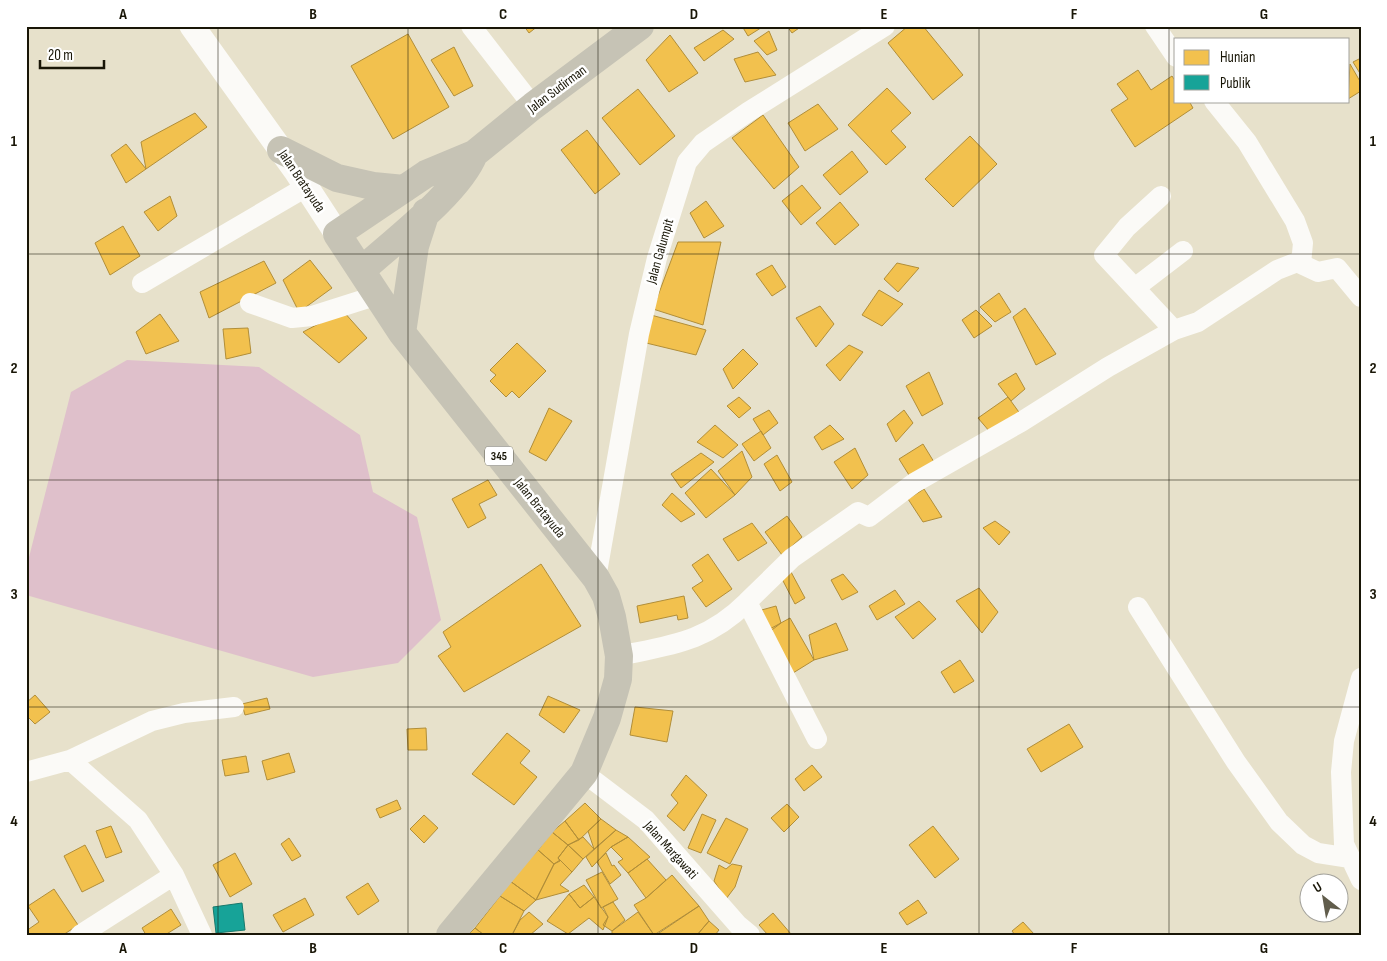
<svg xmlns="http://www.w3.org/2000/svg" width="1387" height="961" viewBox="0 0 1387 961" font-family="'Sofia Sans Condensed',sans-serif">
<rect width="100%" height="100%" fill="#e7e1cb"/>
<path fill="#dfc0cb" d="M127 360 259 367 360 435 373 492 417 517 441 620 398 663 313 677 26 595V569L71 392Z"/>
<path fill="#f2c14e" stroke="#b18e39" d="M524 26H538L529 33Z
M742 26H764L748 36Z
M787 26H802L792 33Z
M908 26H923L963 75 933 100 888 43Z
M723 30 734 39 704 61 694 48Z
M769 31 777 50 767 55 754 41Z
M408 34 449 107 393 139 351 66Z
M670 35 698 73 669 92 646 60Z
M454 47 473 86 454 96 431 60Z
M758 52 776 75 745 82 734 59Z
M1361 58V75L1353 62Z
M1350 64 1361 83V91L1348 99Z
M1138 70 1151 90 1172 76 1176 82V101H1189L1193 108 1135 147 1111 110 1128 99 1117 84Z
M887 88 911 113 891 131 906 147 886 165 848 125Z
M638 89 675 136 640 165 602 118Z
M818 104 838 129 805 151 788 123Z
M195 113 207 127 146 169 141 142Z
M763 115 799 167 774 189 732 138Z
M587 130 620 174 595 194 561 150Z
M970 136 997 164 953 207 925 179Z
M126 144 146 169 126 183 111 155Z
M852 151 868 172 840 195 823 175Z
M802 185 821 208 801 225 782 201Z
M170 196 177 216 158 231 144 212Z
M706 201 724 226 704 238 690 213Z
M840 202 859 225 835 245 816 223Z
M123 226 140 256 110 275 95 243Z
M678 242H721L703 325 653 309Z
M310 260 332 288 299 312 283 280Z
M264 261 276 283 209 318 200 292Z
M897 263 919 268 898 292 884 279Z
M772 265 786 287 772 296 756 274Z
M879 290 903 304 882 326 862 315Z
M999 293 1011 312 995 322 980 307Z
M820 306 834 324 816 347 796 318Z
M1025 308 1056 354 1036 365 1013 317Z
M976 310 992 326 974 338 962 320Z
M343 311 367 338 339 363 303 332Z
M160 314 179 341 146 354 136 332Z
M651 315 706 330 696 355 642 342Z
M248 328 251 353 226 359 223 329Z
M517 343 546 371 519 398 512 391 506 397 490 381 496 375 490 370Z
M849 345 863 352 840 381 826 365Z
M743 349 758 364 733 389 723 369Z
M929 372 943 404 922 416 906 386Z
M1016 373 1025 389 1011 401 998 384Z
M739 397 751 408 739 418 727 406Z
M1008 397 1021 415 990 432 978 418Z
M549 408 572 421 546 461 529 452Z
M769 410 778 423 763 435 753 419Z
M904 410 913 423 896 442 887 424Z
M715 425 738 445 723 458 697 442Z
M830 425 844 439 822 450 814 437Z
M761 431 771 448 754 461 742 444Z
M923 444 934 462 914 483 899 459Z
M855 448 868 475 852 489 834 462Z
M742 451 752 477 735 495 718 471Z
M701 453 714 462 681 488 671 474Z
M777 455 792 482 780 491 764 464Z
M711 469 735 495 706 518 685 493Z
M488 480 497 495 479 504 486 518 468 528 452 499Z
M924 489 942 517 923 522 908 499Z
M672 493 695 514 681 522 662 505Z
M787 516 802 537 782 555 765 532Z
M995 521 1010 532 999 545 983 528Z
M752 523 767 543 738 561 723 539Z
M708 554 732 589 706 607 692 588 703 581 692 565Z
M541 564 581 626 464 692 438 656 451 647 443 632Z
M791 572 805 598 795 604 781 577Z
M843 574 858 592 842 600 831 580Z
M979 588 998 612 982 633 956 601Z
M895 590 905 604 877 620 869 606Z
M684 596 688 618 678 620 677 615 640 623 637 606Z
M919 601 936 619 913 639 895 617Z
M776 606 781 623 764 636 758 611Z
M790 618 814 660 793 673 768 630Z
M836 623 848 650 814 660 809 635Z
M960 660 974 681 954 693 941 672Z
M35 695 50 712 35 724 26 715V703Z
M548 696 580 710 564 733 539 715Z
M267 698 270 709 245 715 242 704Z
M635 707 673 711 667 742 630 735Z
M1069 724 1083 747 1041 772 1027 749Z
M426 728 427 750H408L407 729Z
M507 733 530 751 520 763 537 777 514 805 472 774Z
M289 753 295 772 267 780 262 761Z
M246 756 249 772 225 776 222 760Z
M812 765 822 777 804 791 795 779Z
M686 775 707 795 684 831 667 816 678 803 671 795Z
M397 800 401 809 380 818 376 809Z
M585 803 601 819 579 840 565 821Z
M787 804 799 817 784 832 771 818Z
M702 814 716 820 701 853 688 848Z
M424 815 438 828 424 843 410 829Z
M726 818 748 829 730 864 707 853Z
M601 819 616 830 594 849 588 831Z
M565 821 579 840 568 845 552 832Z
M111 826 122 852 106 858 96 831Z
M933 826 959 859 935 878 909 845Z
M616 830 628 837 611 847 592 867 586 857Z
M552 832 568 845 558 858 560 861 554 864 538 850Z
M583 837 594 849 583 859 568 845Z
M628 837 650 857 628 873 618 862 623 859 611 847Z
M289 838 301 856 292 861 281 844Z
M85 845 104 881 82 892 64 856Z
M568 845 583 859 572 872 558 858Z
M538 850 554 864 536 900 510 881Z
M235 853 252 884 230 897 213 865Z
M606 853 612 866 614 865 621 875 610 884 597 862Z
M647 859 666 880 646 898 628 873Z
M560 860 572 872 560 885 569 891 536 900 554 864Z
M732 864 742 866 735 887 726 899 714 881 719 865 726 869Z
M602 872 618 899 601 908 586 880Z
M672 875 699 906 654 935 634 905 646 898Z
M510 881 536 900 524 911 500 896Z
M368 883 379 901 358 915 346 897Z
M584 885 594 897 580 908 569 894Z
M54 889 78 925 63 935H29L26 931 39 922 28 906Z
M569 894 580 908 594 897 608 917 603 930 589 918 568 934 547 921Z
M500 896 524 911 512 935H484L475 928Z
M305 898 314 915 283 932 273 915Z
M918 900 927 913 907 925 899 913Z
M613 902 625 920 612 931 603 925 608 917 603 907Z
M699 906 709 921 697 935H656Z
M171 909 181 925 165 935H146L142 928Z
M529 912 543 924 530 935H512L520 920Z
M638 912 654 935H612V931Z
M773 913 791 934V935H768L759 925Z
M709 921 719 930 715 935H697Z
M1023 922 1034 934 1015 935 1012 931Z
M475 928 484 935H468Z"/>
<path fill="#17a398" stroke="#18796c" d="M242 903 245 930 216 933 213 907Z"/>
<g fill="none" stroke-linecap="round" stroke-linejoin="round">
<path stroke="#fbfaf7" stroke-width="20" d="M471 26 533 106
M1155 26 1176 57
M1214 101 1247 142 1295 221 1303 243 1301 264 1318 272 1337 268 1361 297
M1161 196 1127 227 1104 255 1174 330
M142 283 306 187
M1136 287 1183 251
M250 303 292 318 312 316 378 295
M596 578 639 334 657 258 687 162 703 143 748 112 885 26
M747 602 792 558 858 512 869 517 914 483 1021 422 1108 367 1174 330 1198 322 1277 270 1300 261
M1138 607 1236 762 1279 822 1303 845 1318 853 1350 858
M619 656C671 645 707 642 747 602L817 739
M1361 678 1344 741 1341 772 1344 844 1361 880
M26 772 70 760
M584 773 646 820 738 925 750 935
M80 935 174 875
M202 935 174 875 138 820 70 760 152 721 184 713 234 707"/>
<path stroke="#fbfaf7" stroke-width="25" d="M192 26 296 171 337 234"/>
<path stroke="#c6c3b5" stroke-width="28" d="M281 150 337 178 373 186 404 189
M362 270C394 241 459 192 474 154
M402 333 415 246 426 212
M450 935 584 773 607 718 618 679 619 656 612 617 606 596 596 578 402 333 337 234 426 174 474 154 533 106 640 26"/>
</g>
<path fill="none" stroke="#191607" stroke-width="1" stroke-opacity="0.55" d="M218 26V935M408 26V935M598 26V935M789 26V935M979 26V935M1169 26V935M26 254H1361M26 480H1361M26 707H1361"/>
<g text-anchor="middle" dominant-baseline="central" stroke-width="5" stroke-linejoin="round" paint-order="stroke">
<rect fill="#fff" stroke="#5e5c51" stroke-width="1" x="485" y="446.5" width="28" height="19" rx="4"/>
<g font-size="12" font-weight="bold" fill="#191607">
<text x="499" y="456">345</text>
</g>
<g font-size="14" fill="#191607" stroke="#fff">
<text transform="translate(557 89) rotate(-37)">Jalan Sudirman</text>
<text transform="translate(302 181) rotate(56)">Jalan Bratayuda</text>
<text transform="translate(660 251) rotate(-74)">Jalan Galumpit</text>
<text transform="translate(540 508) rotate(51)">Jalan Bratayuda</text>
<text transform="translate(671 850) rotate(48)">Jalan Margawati</text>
</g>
</g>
<rect width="1387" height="961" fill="none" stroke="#ffffff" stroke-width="55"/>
<rect x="1174" y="38" width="175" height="65" fill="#ffffff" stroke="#a3a29c"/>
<rect x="1184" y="50" width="25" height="15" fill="#f2c14e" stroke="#a3a29c"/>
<text x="1220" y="62" font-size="15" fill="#191607">Hunian</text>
<rect x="1184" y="75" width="25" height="15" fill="#17a398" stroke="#a3a29c"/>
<text x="1220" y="88" font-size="15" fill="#191607">Publik</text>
<g transform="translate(1324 898) rotate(329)"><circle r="24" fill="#ffffff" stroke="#a3a29c"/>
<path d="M0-4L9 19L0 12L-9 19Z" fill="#615d4c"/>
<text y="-8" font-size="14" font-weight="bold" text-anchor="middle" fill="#191607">U</text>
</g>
<path d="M40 60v8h64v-8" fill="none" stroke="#191607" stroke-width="2.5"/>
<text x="48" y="60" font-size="15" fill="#191607" stroke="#ffffff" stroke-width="4" paint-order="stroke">20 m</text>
<rect x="28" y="28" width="1332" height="906" fill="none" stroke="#191607" stroke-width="2"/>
<g font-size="16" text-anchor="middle" font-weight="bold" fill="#191607">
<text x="123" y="19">A</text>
<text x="313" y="19">B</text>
<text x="503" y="19">C</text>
<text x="694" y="19">D</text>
<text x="884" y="19">E</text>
<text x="1074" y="19">F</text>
<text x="1264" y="19">G</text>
<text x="14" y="146">1</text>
<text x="1373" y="146">1</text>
<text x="14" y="373">2</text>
<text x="1373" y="373">2</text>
<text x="14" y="599">3</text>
<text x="1373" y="599">3</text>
<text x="14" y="826">4</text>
<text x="1373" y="826">4</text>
<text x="123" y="953">A</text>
<text x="313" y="953">B</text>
<text x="503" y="953">C</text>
<text x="694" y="953">D</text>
<text x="884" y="953">E</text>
<text x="1074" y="953">F</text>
<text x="1264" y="953">G</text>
</g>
</svg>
